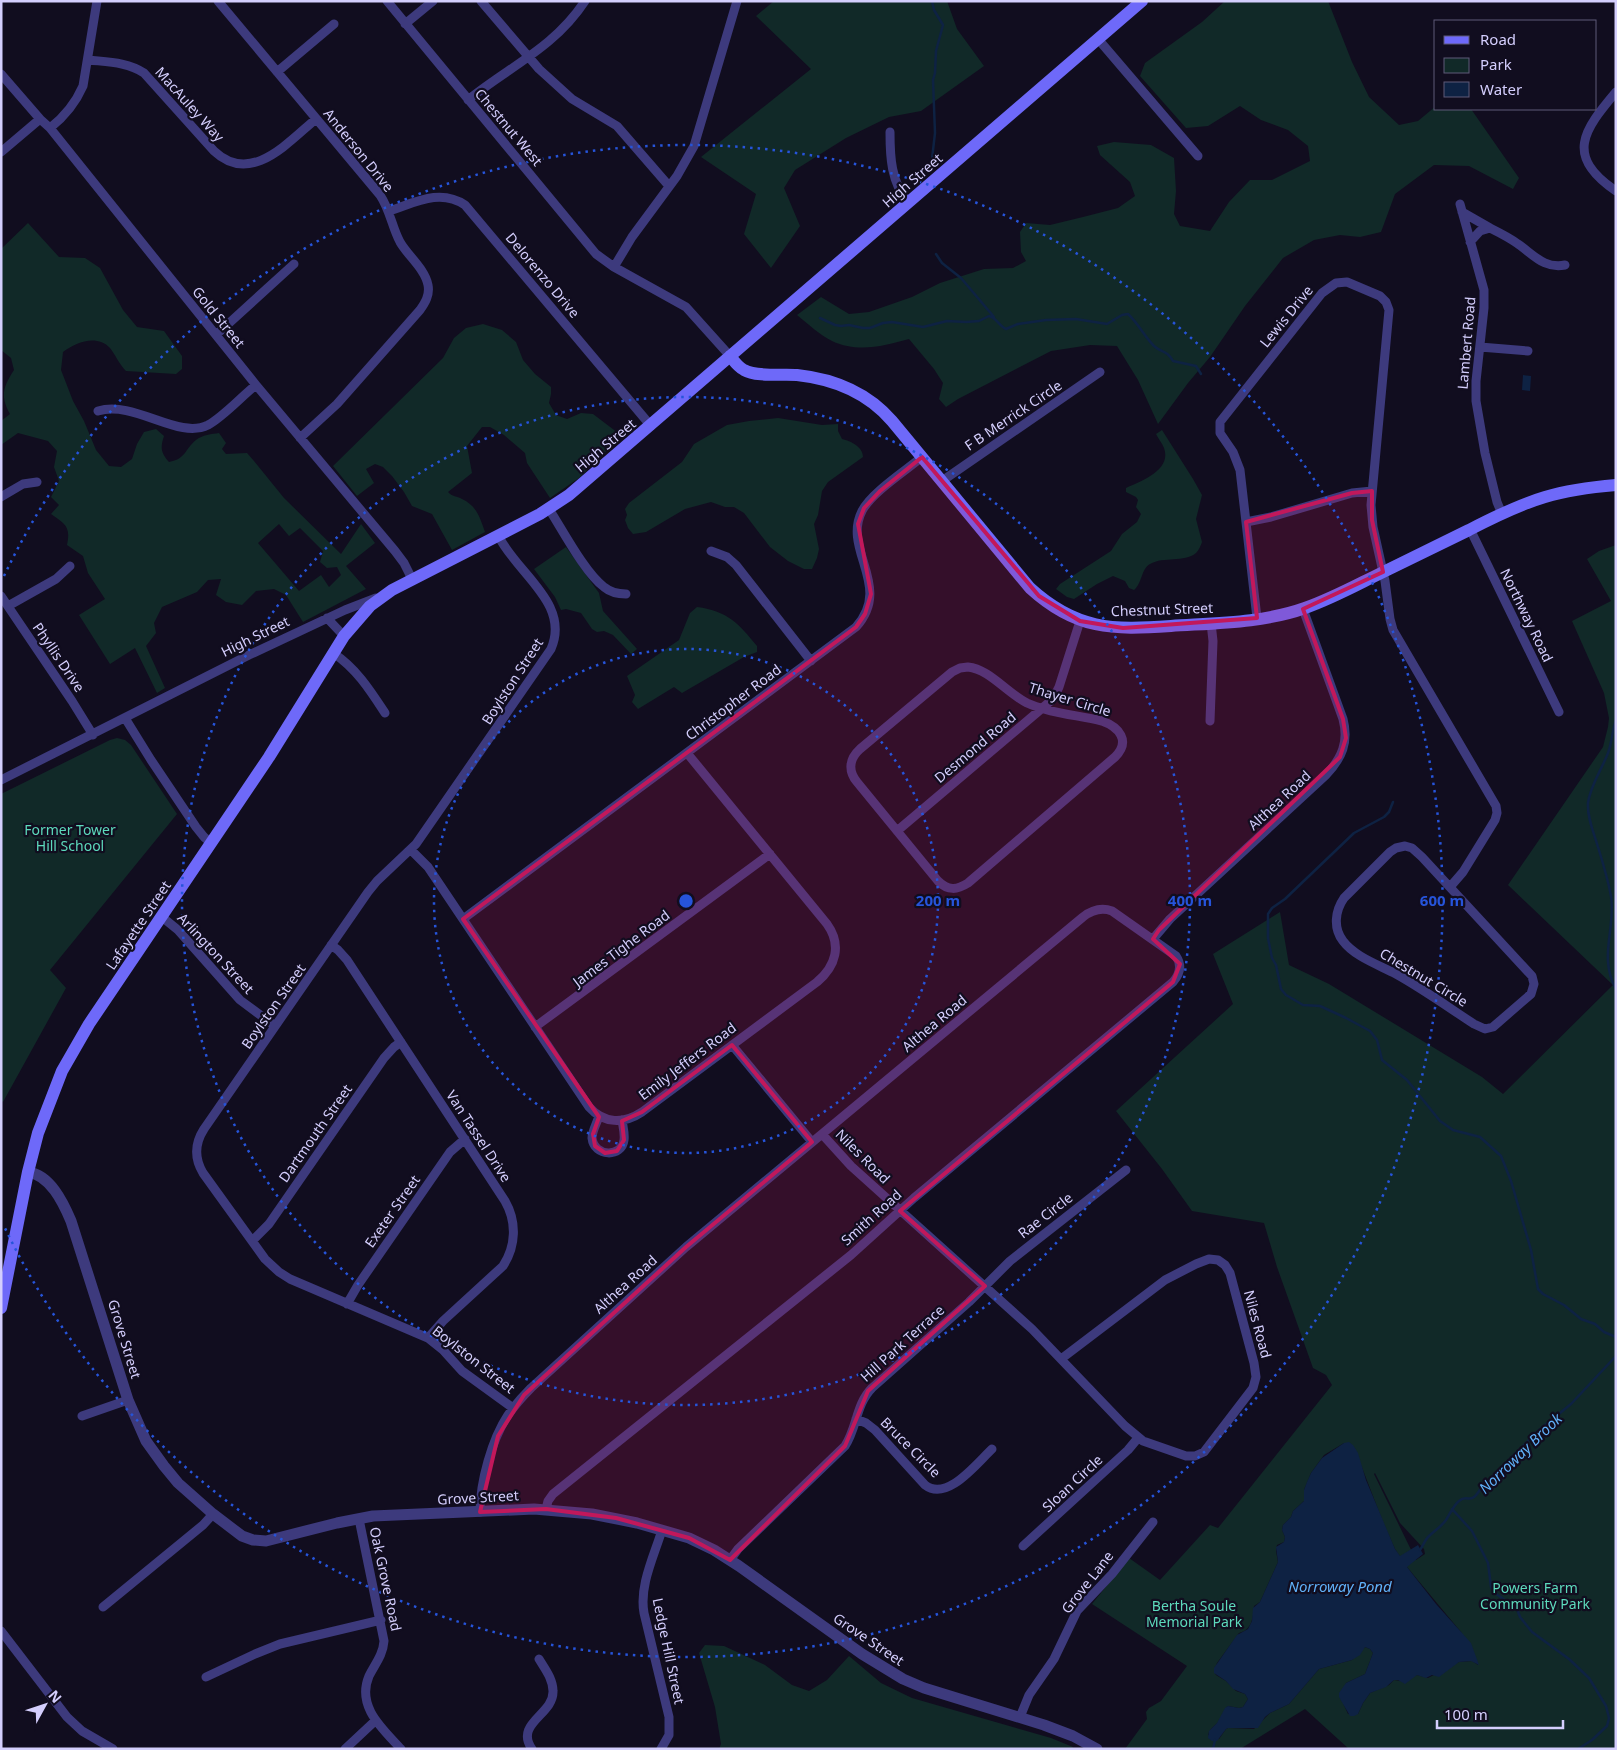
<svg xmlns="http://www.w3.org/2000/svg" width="1617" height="1750" viewBox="0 0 1617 1750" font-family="'Noto Sans',sans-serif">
<rect width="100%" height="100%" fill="#110d1f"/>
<path fill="#112928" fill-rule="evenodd" d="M774 1H947L957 29 984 66 921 111 889 117 846 138 795 170 784 188 800 226 771 268 744 234 756 194 701 157 811 69 756 16Z
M1225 1H1328L1352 62 1369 97 1399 125 1418 121 1436 106V109H1471L1519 178 1513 189 1469 166 1434 165 1395 194 1381 232 1360 237 1340 235 1314 240 1283 258 1245 306 1210 357 1188 383 1158 424 1138 380 1117 346 1090 345 1051 351 958 399 946 407 939 399 943 383 934 369 909 339C884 346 858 353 832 341 820 335 808 324 797 315L821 297 849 314 869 312 912 297 940 283 984 269 1013 268 1026 261 1021 252 1020 232 1026 223 1050 225 1083 217 1118 208 1135 196 1130 182 1100 155 1097 146 1114 142 1151 145 1174 158 1176 191 1174 214 1180 226 1210 231 1229 202 1250 180H1272L1310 161 1308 146 1288 130 1261 120 1240 106 1208 126 1186 128 1140 76 1145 63 1202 22Z
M28 223 59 257 85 258 100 268 123 310 137 327 164 331 182 356V369L176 374 126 371C119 364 115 354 110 348 97 334 76 342 63 352L61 370 73 401 84 421 96 450 109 466 121 467 132 459 137 444 144 432 156 429 164 436C160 448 161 453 169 462 186 459 184 450 196 440 202 435 212 434 219 433L226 443 222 449 226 454 247 453 254 461 284 498 341 554 361 524 375 543 346 566 366 589 303 622 286 595 274 589 256 591 242 605 226 602 216 595 221 579 208 580 197 592 162 607 154 623 156 633 146 646 165 688 157 693 135 648 110 664 79 615 105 599 88 573 83 556 67 545C71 526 65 524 51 514L59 505 51 497 59 481 54 467 57 451 48 441 18 433 1 445V421L10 414C0 396 3 387 14 370L11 358 1 350V249ZM279 524 289 536 300 528 323 551 320 562 327 568 337 567 341 575 329 587 321 575 299 591 258 543Z
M483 324 502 330 516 342 523 360 535 374 551 387V394L549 403 556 415 567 419 581 413 593 414 622 436 579 478 550 498 527 463 525 453 504 435 490 427H482L467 446 472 473 448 492C452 497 457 496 462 499 477 506 480 518 485 532L452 550 432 514 412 506 404 492 392 476 383 467 375 464 366 469 374 483 357 496 333 466 443 358 454 338 466 328Z
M778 418 822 425 838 424V431L842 439C851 441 863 447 863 457L828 482 822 491 818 515 814 524 819 549 817 558 812 569H804L788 561 770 547 744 513 734 507H725L711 502 685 509 646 532 633 534 628 528 625 520 627 515 625 509 629 503 682 462 694 444 727 425 749 421Z
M1162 430 1193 479 1202 495 1196 519 1202 542C1201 545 1199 550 1196 553 1184 563 1164 556 1150 564 1141 569 1142 584 1134 590L1129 588 1125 581 1113 576 1097 584 1074 599 1067 597 1056 589 1060 584 1111 551 1122 534 1137 522 1141 514 1136 507 1138 500 1136 497 1126 492V488C1141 481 1172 470 1164 448 1162 443 1158 438 1156 434Z
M1616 545V1749H1349L1305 1709 1240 1749H1125L1147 1719 1146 1712 1149 1708 1161 1701 1187 1666 1092 1604 1129 1558 1160 1580 1210 1525 1218 1528 1332 1385 1326 1375 1313 1368 1277 1267 1264 1223 1192 1211 1162 1169 1116 1111 1233 1004 1213 954 1280 912 1289 965 1329 984 1482 1077 1503 1094 1613 985 1508 885 1603 747 1608 727 1609 718 1604 693 1572 621 1611 601 1587 559 1599 551ZM1344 1443 1361 1465 1383 1522 1395 1549 1407 1567 1461 1632 1473 1651 1478 1665 1472 1661 1459 1662 1428 1678 1417 1675 1401 1681 1394 1680 1389 1685 1370 1693 1363 1703 1358 1714H1348L1343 1703 1346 1683 1365 1674 1373 1653 1370 1649 1365 1647 1352 1660 1319 1669 1289 1704 1270 1713 1254 1729 1228 1728 1226 1729 1219 1739 1208 1735C1210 1728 1215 1726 1219 1721 1223 1716 1223 1710 1228 1706L1239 1708 1243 1707 1248 1699 1245 1694 1236 1691 1226 1681 1216 1675 1214 1671 1217 1663 1239 1633C1252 1630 1253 1618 1254 1606L1260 1602 1278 1562 1276 1551 1277 1545 1284 1542 1285 1537 1282 1530 1283 1525 1291 1517 1293 1511 1304 1501V1490L1311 1473 1324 1455ZM1375 1473 1400 1523 1424 1549 1425 1554 1416 1560 1374 1474Z
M566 547 599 593 603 611 637 649 631 654 613 635 604 631 597 632 592 629 581 613 566 609 561 610 555 597 534 569Z
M697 607C728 611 739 624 757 646V652L744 657 682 693 674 687 638 709 632 702 635 695 627 676 679 640 690 613Z
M117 738 125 740 131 745 177 814 50 970 66 988 3 1102 1 1100V794L110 740Z
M705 1645 724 1646 765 1665 792 1685 809 1691 827 1680 849 1656 881 1683 912 1698 1051 1738 1073 1747 1072 1749H719L721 1744 715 1707 699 1653Z"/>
<path fill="#0e2243" d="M1523 375 1531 376 1530 391 1522 390Z
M1349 1442 1353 1445 1358 1453 1366 1480 1395 1549 1400 1556 1418 1545 1423 1554 1407 1567 1436 1604 1471 1643 1479 1665 1471 1661 1459 1662 1439 1677 1432 1675 1426 1678 1417 1675 1405 1684 1398 1680H1394L1386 1687 1370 1693 1363 1703 1358 1714 1354 1716H1350L1339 1697V1693L1346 1683 1365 1674 1373 1653 1370 1649 1365 1647 1360 1655 1352 1660 1319 1669 1289 1704 1270 1713 1265 1717 1258 1728H1228L1226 1729 1217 1741H1212L1208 1738 1209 1731 1217 1723 1225 1708 1228 1706 1239 1708 1243 1707 1248 1699 1245 1694 1233 1689 1226 1681 1214 1673V1668L1237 1635 1248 1629 1252 1621 1253 1608 1260 1602 1278 1562 1276 1547 1284 1542 1285 1537 1282 1530 1283 1525 1291 1517 1293 1511 1304 1501V1490L1307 1482 1311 1473 1322 1458 1344 1443Z"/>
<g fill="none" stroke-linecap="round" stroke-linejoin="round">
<path stroke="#0e2243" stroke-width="2.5" d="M932 159 935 133 933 80 935 73 936 51 943 25 934 10 932 1
M936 254 942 263 961 278 994 317
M820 318 835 325 841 326 849 325 863 328H870L883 323 892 322 923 327 947 321 966 322 979 321 989 316C997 318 999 326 1006 329L1018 324 1046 320 1076 319 1107 324 1122 315 1128 314C1138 323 1144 336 1154 346 1162 353 1167 350 1173 361L1196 366 1201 374
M1616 720C1612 731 1612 743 1608 753 1602 769 1590 786 1588 803 1587 818 1594 833 1598 847 1603 863 1608 880 1611 896 1616 929 1598 957 1616 989
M1393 802 1389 812 1384 817 1354 833 1285 899 1272 908 1268 914V938L1272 958 1276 965 1281 989 1286 995 1303 1005 1320 1006 1346 1018 1370 1031 1377 1040 1382 1060 1407 1080 1440 1121 1453 1130 1480 1137 1501 1156 1511 1181 1531 1250 1538 1289 1543 1294 1564 1305 1581 1319 1595 1324 1604 1332 1616 1337
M1452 1509 1472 1531 1488 1563 1491 1587 1495 1593 1517 1609 1520 1617 1532 1632 1569 1659 1589 1678 1606 1706 1609 1718 1607 1726 1592 1740 1578 1749
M1420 1550C1423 1546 1425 1540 1428 1537 1434 1531 1441 1527 1446 1520 1450 1514 1453 1506 1459 1501 1468 1493 1470 1507 1481 1488L1538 1431 1571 1404 1616 1356
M1213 1749 1215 1740"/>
<path stroke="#3d3a7d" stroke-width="9" d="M218 1 380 195C390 210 392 227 400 242 408 256 425 269 428 285 430 295 425 303 420 310L337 404 300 438
M387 1 596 254 614 267 686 307 730 356
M481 1 539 69 572 99 617 126 669 186
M405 24 433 1
M1098 39 1198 156
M89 60C107 62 128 62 144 73L214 151C251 186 288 142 316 119
M277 72 334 24
M1 74 40 119 50 128 256 385 395 551 404 563 412 579
M1616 92C1584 130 1564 156 1616 191
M468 100C510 66 554 48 585 1
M50 128C64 117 76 102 83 86L97 1
M890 132C890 158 891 181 908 203
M1 152 40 119
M1460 204 1484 290V308L1476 381V401L1485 453 1497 502 1502 514
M389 211C414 203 440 188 465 205L651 426
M1462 212 1490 228
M1470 242 1480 231 1490 228C1500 233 1510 238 1518 244 1534 255 1544 269 1565 265
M614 267 632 237 677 176 694 146 737 1
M216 335 294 264
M1480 347 1528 351
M98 411C135 400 178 440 208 425 223 417 242 396 256 385
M942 481 1100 372
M1 497 23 484 37 482
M549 509C562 529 585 573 604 587 610 592 618 594 626 594
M1246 522 1271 517 1352 493 1372 491
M1470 529 1559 712
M498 535C516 573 571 603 551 649L416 844 377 881 368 892 204 1129C195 1143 194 1158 203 1173L265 1259 279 1272 290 1279 428 1338 443 1350 462 1371 513 1408
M711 551 727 557 736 565 811 661
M1 596 72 701 93 735
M8 606 56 579 70 566
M327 618 344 636
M1257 618 1240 470 1233 452 1220 433V422L1322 293 1336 283 1347 282 1380 296 1386 302 1389 310 1371 505 1373 527 1385 581 1390 619 1393 630 1496 806 1497 813 1495 820 1463 872 1450 887
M333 653C356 668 370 690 385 713
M968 667C989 669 1007 693 1027 703 1049 713 1077 715 1102 721 1119 727 1131 741 1115 757L968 883C957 890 948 891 938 881L857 782C848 771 849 759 860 749L952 672 960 668Z
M125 718 151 760 196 827 204 837 211 843
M1210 721 1213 641 1211 623
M1 780 249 655 345 610 376 598
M897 831 1053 699 1059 687 1080 621
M1405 846 1412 848 1422 857 1532 976 1534 984 1531 994 1493 1027 1485 1029 1474 1024C1448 1007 1423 989 1396 974 1379 965 1355 957 1343 941 1333 928 1335 911 1344 898L1390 852 1396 848Z
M411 850 428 867 589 1107C604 1124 624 1124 642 1112L817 982C836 966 842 945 827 924L687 753
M162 917 178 930 240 1000 275 1026
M463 919 856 627C893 586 842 550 862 511 871 493 905 471 922 457
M1153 939 1170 919 1326 775C1342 758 1349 742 1343 719L1303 609
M331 945 338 950 347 960 505 1201C517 1222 516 1246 503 1266L443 1321 428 1338
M535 1027 770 854
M732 1045 812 1142
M599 1116C597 1123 592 1131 592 1138 594 1157 622 1158 624 1140 625 1134 623 1127 622 1120
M822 1134 851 1166 1032 1329 1125 1426 1143 1441 1186 1456H1195L1204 1452 1253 1388 1256 1377 1254 1363 1230 1273 1225 1265 1218 1260 1209 1259 1196 1264 1165 1280 1061 1359
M252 1241 269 1224 384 1058 394 1047 401 1042
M347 1304 358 1285 450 1152 465 1139
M82 1416 128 1400
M856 1419 866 1423 875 1430 925 1485C947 1502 976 1464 992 1449
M480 1512C480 1482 492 1439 508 1415 515 1405 523 1396 531 1388L686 1247 1083 917C1092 910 1101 907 1112 911L1176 956C1182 965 1180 974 1173 982L914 1198 851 1255 553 1494 548 1501 546 1509
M359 1519 384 1641C383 1655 375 1664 369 1676 356 1707 383 1729 401 1749
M1023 1546 1128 1450 1138 1438
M730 1560 738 1549 845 1446C857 1428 856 1404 872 1388L969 1302 1010 1261 1126 1170
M103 1607 203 1525 213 1514
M1 1631 67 1717 82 1731 113 1749
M206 1677 255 1654 280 1644 381 1620
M1020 1717 1029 1695 1054 1659 1077 1611 1112 1574 1153 1522
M345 1749 375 1721
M532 1749C514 1723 554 1715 553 1691 553 1679 545 1669 539 1659
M661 1749 669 1735V1717L644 1613C639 1586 654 1556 662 1530"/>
<path stroke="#3d3a7d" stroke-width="11" d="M28 1172C50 1175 63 1202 71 1221L128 1400 146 1441 164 1466 178 1483 213 1514 242 1536 253 1540 266 1541 337 1523 373 1516 534 1509 592 1514 637 1523 689 1538 714 1550 739 1566 862 1654 903 1679 924 1688 1044 1725 1073 1736 1097 1749"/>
<path stroke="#6e69f9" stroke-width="12" d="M730 356C734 361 738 367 744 370 756 377 782 374 797 375 834 379 867 392 892 421L1030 588C1076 630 1112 630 1171 626 1215 623 1263 623 1305 608 1328 600 1349 589 1371 578 1403 562 1436 546 1469 530 1494 517 1518 505 1545 497 1568 490 1592 487 1616 485
M1 1308 28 1172 38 1133 62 1071 89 1024 269 757 344 636 370 606 392 590 540 514 569 495 1142 1"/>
</g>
<path fill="#c2185b" fill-opacity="0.2" stroke="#c2185b" stroke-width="4" stroke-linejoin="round" d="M922 457 1039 596 1080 621 1123 628 1257 618 1246 522 1352 493 1372 491V520L1383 572 1303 609 1343 719 1346 738 1340 757 1159 930 1153 939 1180 964 1173 982 900 1211 985 1286 868 1391 845 1446 730 1560 689 1538 616 1518 546 1509 480 1512 498 1436 524 1395 686 1247 812 1142 732 1045 642 1112 622 1121 624 1140 617 1151 605 1153 595 1146 593 1134 599 1117 463 919 856 627 865 614 871 594 858 524 864 508 880 491Z"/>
<g fill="none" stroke="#2654da" stroke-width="2.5" stroke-dasharray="2.5 5">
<circle cx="686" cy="901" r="252"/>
<circle cx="686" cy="901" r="504"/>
<path d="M4 576A756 756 0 1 1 4 1226"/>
</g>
<g text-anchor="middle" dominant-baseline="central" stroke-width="4.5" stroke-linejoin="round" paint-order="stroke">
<g font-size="14" fill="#d4cefd" stroke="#110d1f">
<text transform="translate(190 104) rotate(48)">MacAuley Way</text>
<text transform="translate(509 127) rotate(50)">Chestnut West</text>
<text transform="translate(359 150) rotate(51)">Anderson Drive</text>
<text transform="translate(912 180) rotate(-41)">High Street</text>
<text transform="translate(543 275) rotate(50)">Delorenzo Drive</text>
<text transform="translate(1286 316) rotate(-51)">Lewis Drive</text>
<text transform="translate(219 317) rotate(51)">Gold Street</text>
<text transform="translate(1466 343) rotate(-85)">Lambert Road</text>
<text transform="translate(1013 415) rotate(-34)">F B Merrick Circle</text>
<text transform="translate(605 445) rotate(-40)">High Street</text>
<text transform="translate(1162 609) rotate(-2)">Chestnut Street</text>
<text transform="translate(1527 615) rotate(64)">Northway Road</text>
<text transform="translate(255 636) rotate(-26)">High Street</text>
<text transform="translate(59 657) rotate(56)">Phyllis Drive</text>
<text transform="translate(512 681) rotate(-57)">Boylston Street</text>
<text transform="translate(1070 699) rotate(17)">Thayer Circle</text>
<text transform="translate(733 702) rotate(-37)">Christopher Road</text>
<text transform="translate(975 747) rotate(-40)">Desmond Road</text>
<text transform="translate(1279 800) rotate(-43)">Althea Road</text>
<text transform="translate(138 925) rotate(-56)">Lafayette Street</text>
<text transform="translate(621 948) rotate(-37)">James Tighe Road</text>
<text transform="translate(216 953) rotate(47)">Arlington Street</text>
<text transform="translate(1424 977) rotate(31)">Chestnut Circle</text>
<text transform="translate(273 1006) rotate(-55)">Boylston Street</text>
<text transform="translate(934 1023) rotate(-40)">Althea Road</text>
<text transform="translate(687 1061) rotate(-37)">Emily Jeffers Road</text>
<text transform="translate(315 1133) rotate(-55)">Dartmouth Street</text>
<text transform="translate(479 1136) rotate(57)">Van Tassel Drive</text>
<text transform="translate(863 1156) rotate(45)">Niles Road</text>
<text transform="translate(392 1211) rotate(-55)">Exeter Street</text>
<text transform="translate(1045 1215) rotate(-38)">Rae Circle</text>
<text transform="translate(871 1217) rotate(-42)">Smith Road</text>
<text transform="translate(625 1284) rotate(-42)">Althea Road</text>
<text transform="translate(1258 1324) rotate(75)">Niles Road</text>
<text transform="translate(125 1339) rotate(73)">Grove Street</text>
<text transform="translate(902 1343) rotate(-42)">Hill Park Terrace</text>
<text transform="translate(474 1359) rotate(38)">Boylston Street</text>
<text transform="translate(911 1447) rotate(45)">Bruce Circle</text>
<text transform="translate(1072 1483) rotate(-43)">Sloan Circle</text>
<text transform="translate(478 1497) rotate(-3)">Grove Street</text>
<text transform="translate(386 1579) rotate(78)">Oak Grove Road</text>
<text transform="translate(1087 1582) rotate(-52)">Grove Lane</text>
<text transform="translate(869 1639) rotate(34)">Grove Street</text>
<text transform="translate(669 1651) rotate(78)">Ledge Hill Street</text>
</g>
<g font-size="14" fill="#5ddabc" stroke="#110d1f">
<text x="70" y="829">Former Tower<tspan x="70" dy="16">Hill School</tspan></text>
<text x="1535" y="1587">Powers Farm<tspan x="1535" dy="16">Community Park</tspan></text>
<text x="1194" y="1605">Bertha Soule<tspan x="1194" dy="16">Memorial Park</tspan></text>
</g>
<g font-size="15" font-style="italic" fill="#60b1f9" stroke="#110d1f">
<text transform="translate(1520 1453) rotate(-44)">Norroway Brook</text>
<text x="1340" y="1586">Norroway Pond</text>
</g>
</g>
<circle cx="686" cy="901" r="8" fill="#2654da" stroke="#110d1f" stroke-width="2.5"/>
<g font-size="15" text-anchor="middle" font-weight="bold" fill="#2654da" stroke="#110d1f" stroke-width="4.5" stroke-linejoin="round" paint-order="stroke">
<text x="938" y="906">200 m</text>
<text x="1190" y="906">400 m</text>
<text x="1442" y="906">600 m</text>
</g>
<rect width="1617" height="1750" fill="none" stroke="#d4cefd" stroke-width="5"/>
<rect x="1434" y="20" width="162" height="90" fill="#110d1f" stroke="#5f5a78"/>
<rect x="1444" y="36" width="25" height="8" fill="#6e69f9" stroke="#5f5a78"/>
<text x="1480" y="45" font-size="15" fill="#d4cefd">Road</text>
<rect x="1444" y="58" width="25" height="15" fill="#112928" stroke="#5f5a78"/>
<text x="1480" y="70" font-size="15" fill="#d4cefd">Park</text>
<rect x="1444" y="82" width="25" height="15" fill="#0e2243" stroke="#5f5a78"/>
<text x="1480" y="95" font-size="15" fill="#d4cefd">Water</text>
<g transform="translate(45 1705) rotate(50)" stroke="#110d1f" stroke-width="4" paint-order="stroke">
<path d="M0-4L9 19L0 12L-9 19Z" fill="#d4cefd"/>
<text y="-8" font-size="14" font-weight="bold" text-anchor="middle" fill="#d4cefd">N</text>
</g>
<path d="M1437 1720v8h126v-8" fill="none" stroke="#d4cefd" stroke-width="2.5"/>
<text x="1444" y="1720" font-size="15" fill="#d4cefd" stroke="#110d1f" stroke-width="4" paint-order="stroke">100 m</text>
</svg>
